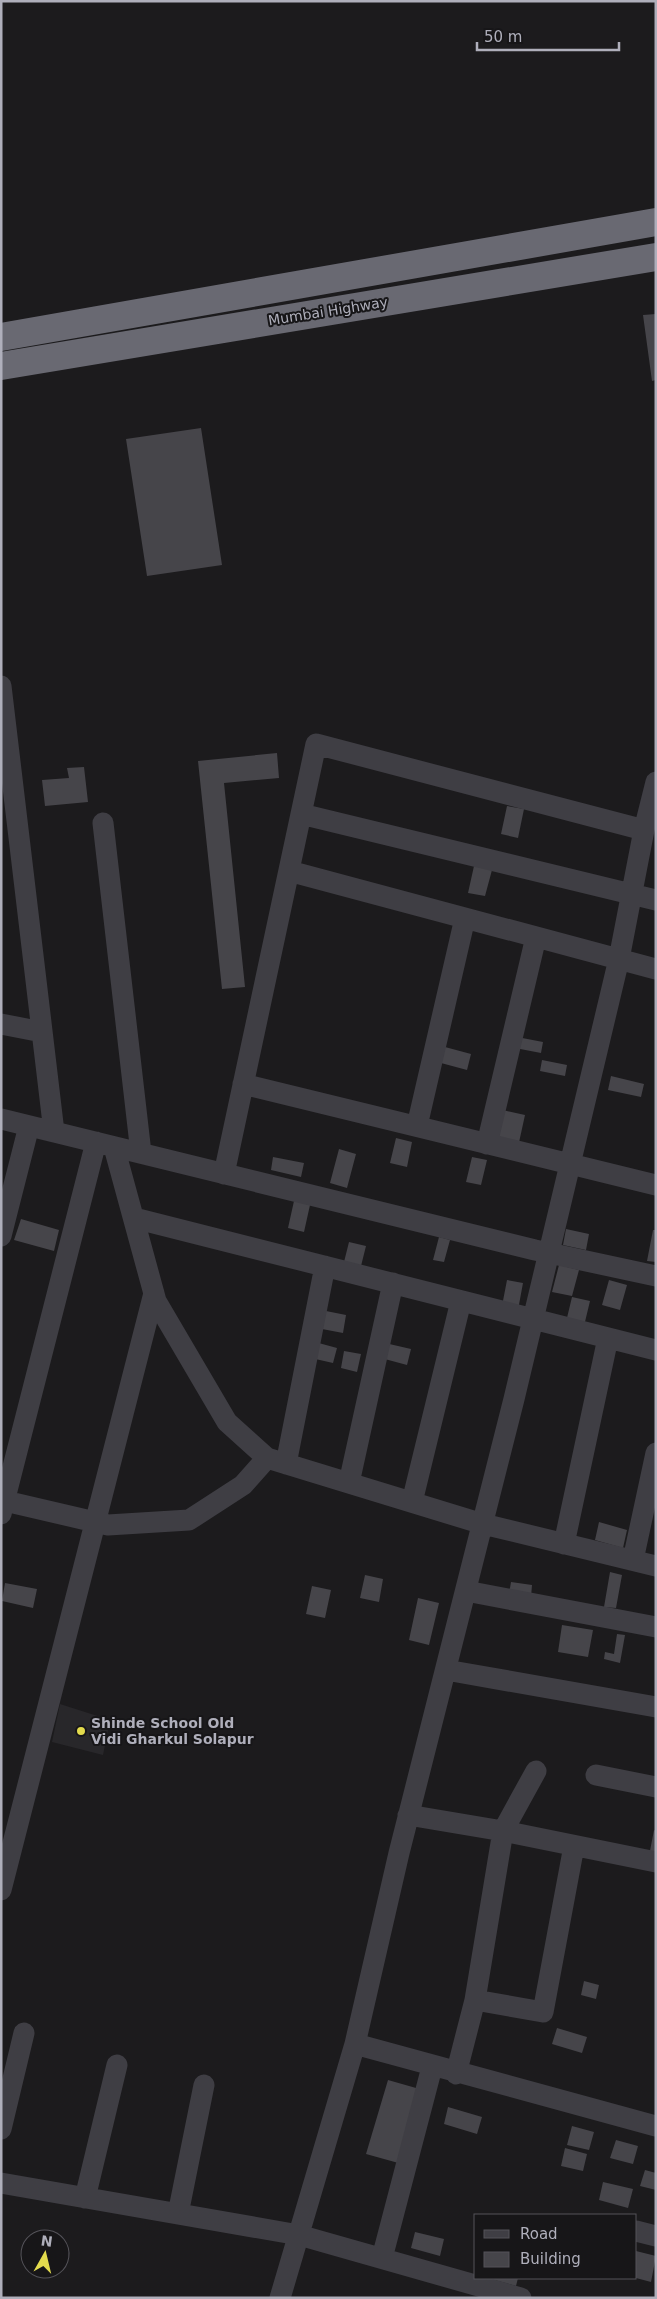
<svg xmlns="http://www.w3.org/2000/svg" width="657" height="2299" viewBox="0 0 657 2299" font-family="'DejaVu Sans',sans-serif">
<rect width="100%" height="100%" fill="#1c1b1d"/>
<path fill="#28272a" d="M60 1704 110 1720 103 1755 52 1742Z"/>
<path fill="#46454a" d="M656 314V380L652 381 643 315Z
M201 428 222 565 147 576 126 439Z
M277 753 279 778 224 783 245 987 222 989 198 761Z
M84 767 88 802 45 806 42 780 69 778 67 768Z
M507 806 524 809 518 838 501 834Z
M474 866 492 870 485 896 468 893Z
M517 1037 543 1042 541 1053 515 1048Z
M445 1047 471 1054 467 1070 441 1063Z
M542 1060 567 1065 565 1076 540 1071Z
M611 1076 644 1084 641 1097 608 1090Z
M498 1109 525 1115 518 1147 491 1141Z
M396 1138 412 1142 407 1167 390 1163Z
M339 1149 356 1154 347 1188 330 1183Z
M273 1157 304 1163 301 1177 271 1170Z
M472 1157 487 1160 481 1185 466 1182Z
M294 1201 310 1205 304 1232 288 1228Z
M21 1219 59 1230 54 1251 14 1240Z
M566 1229 589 1234 586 1250 563 1245Z
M653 1230H656V1262L647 1261Z
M439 1237 450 1240 444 1262 433 1260Z
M349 1242 366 1246 360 1270 343 1266Z
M559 1265 579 1270 572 1296 552 1292Z
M507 1280 523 1283 518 1310 502 1306Z
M609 1280 627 1285 620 1310 602 1305Z
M572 1297 590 1301 584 1326 566 1322Z
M326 1311 346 1315 343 1333 322 1329Z
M315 1342 337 1348 333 1363 311 1358Z
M385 1343 411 1349 407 1365 381 1358Z
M344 1351 361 1354 357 1372 341 1368Z
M599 1522 627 1530 623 1548 595 1540Z
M610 1572 622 1575 616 1608 604 1607Z
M365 1575 383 1579 379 1602 360 1598Z
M511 1582 532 1585 531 1597 509 1594Z
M5 1583 37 1589 33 1608 2 1601Z
M312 1586 331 1590 325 1618 306 1614Z
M418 1598 439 1603 429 1645 409 1640Z
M562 1625 593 1630 588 1657 558 1652Z
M617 1634 625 1635 620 1663 604 1659 605 1652 614 1654Z
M654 1830 656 1831V1857L649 1856Z
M584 1981 599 1985 596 1999 581 1995Z
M557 2028 587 2037 582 2053 552 2044Z
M388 2080 423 2090 402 2164 366 2154Z
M448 2107 482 2117 477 2134 444 2124Z
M572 2126 594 2132 589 2150 567 2145Z
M616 2140 638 2146 633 2164 610 2158Z
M565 2148 587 2154 583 2171 561 2166Z
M645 2170 656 2173V2190L640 2186Z
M603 2182 633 2189 628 2208 599 2200Z
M415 2232 444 2239 440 2256 411 2248Z
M636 2251 656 2256 651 2282 636 2278Z
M487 2278H518L516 2286Z"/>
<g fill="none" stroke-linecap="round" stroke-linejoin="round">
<path stroke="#3f3e44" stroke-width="21" d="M1 686 54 1132
M301 814 656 900
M103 823 141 1153
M644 830 656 782
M289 871 656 969
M1 1024 42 1032
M243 1084 656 1185
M1 1119 535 1250 656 1276
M417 1126 465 918
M487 1144 536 937
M114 1147 156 1301 227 1422 267 1458 483 1524 656 1566
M224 1174 316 744 644 830 619 959 514 1399 399 1853 355 2044 280 2298
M134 1218 656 1350
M1 1236 29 1126
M286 1464 325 1266
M349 1483 393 1283
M5 1501 108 1525 189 1520 243 1485 267 1458
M412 1502 461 1301
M1 1514 96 1142
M564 1544 608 1338
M633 1560 656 1453
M466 1591 656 1627
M446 1670 656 1707
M596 1775 656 1787
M408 1815 503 1831 536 1771
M1 1890 154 1293
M475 2000 543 2012 574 1846
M355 2044 656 2126
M456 2074 475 2000 503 1831 656 1862
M1 2129 24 2033
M1 2183 299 2235 521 2298
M85 2198 117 2065
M178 2214 204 2085
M636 2231 656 2236
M382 2258 432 2067"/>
<path stroke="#696972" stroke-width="28" d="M1 337 656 222
M1 366 656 257"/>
</g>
<circle fill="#e3db4d" stroke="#171618" stroke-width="2" cx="81" cy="1731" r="5"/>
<g text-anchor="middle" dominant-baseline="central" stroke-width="4" stroke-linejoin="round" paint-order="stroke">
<g font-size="14" fill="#afafbb" stroke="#171618">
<text transform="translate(328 311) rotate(-9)">Mumbai Highway</text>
</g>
<g font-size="14" font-weight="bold" fill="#afafbb" stroke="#171618" text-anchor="start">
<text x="91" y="1723">Shinde School Old<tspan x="91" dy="16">Vidi Gharkul Solapur</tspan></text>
</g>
</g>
<rect width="657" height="2299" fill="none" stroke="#afafbb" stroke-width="5"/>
<rect x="474" y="2214" width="162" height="65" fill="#171618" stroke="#545359"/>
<rect x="484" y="2230" width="25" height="8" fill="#3f3e44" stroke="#545359"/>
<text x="520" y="2239" font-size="15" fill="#afafbb">Road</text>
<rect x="484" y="2252" width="25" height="15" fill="#46454a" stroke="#545359"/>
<text x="520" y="2264" font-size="15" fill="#afafbb">Building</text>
<g transform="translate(45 2254) rotate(8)"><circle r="24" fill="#171618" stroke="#545359"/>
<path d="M0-4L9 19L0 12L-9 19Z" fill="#e3db4d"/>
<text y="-8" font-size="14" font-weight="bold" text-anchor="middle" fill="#afafbb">N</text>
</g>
<path d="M477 42v8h142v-8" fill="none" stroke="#afafbb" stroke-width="2.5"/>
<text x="484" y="42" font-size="15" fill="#afafbb" stroke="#171618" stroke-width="4" paint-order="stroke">50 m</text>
</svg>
